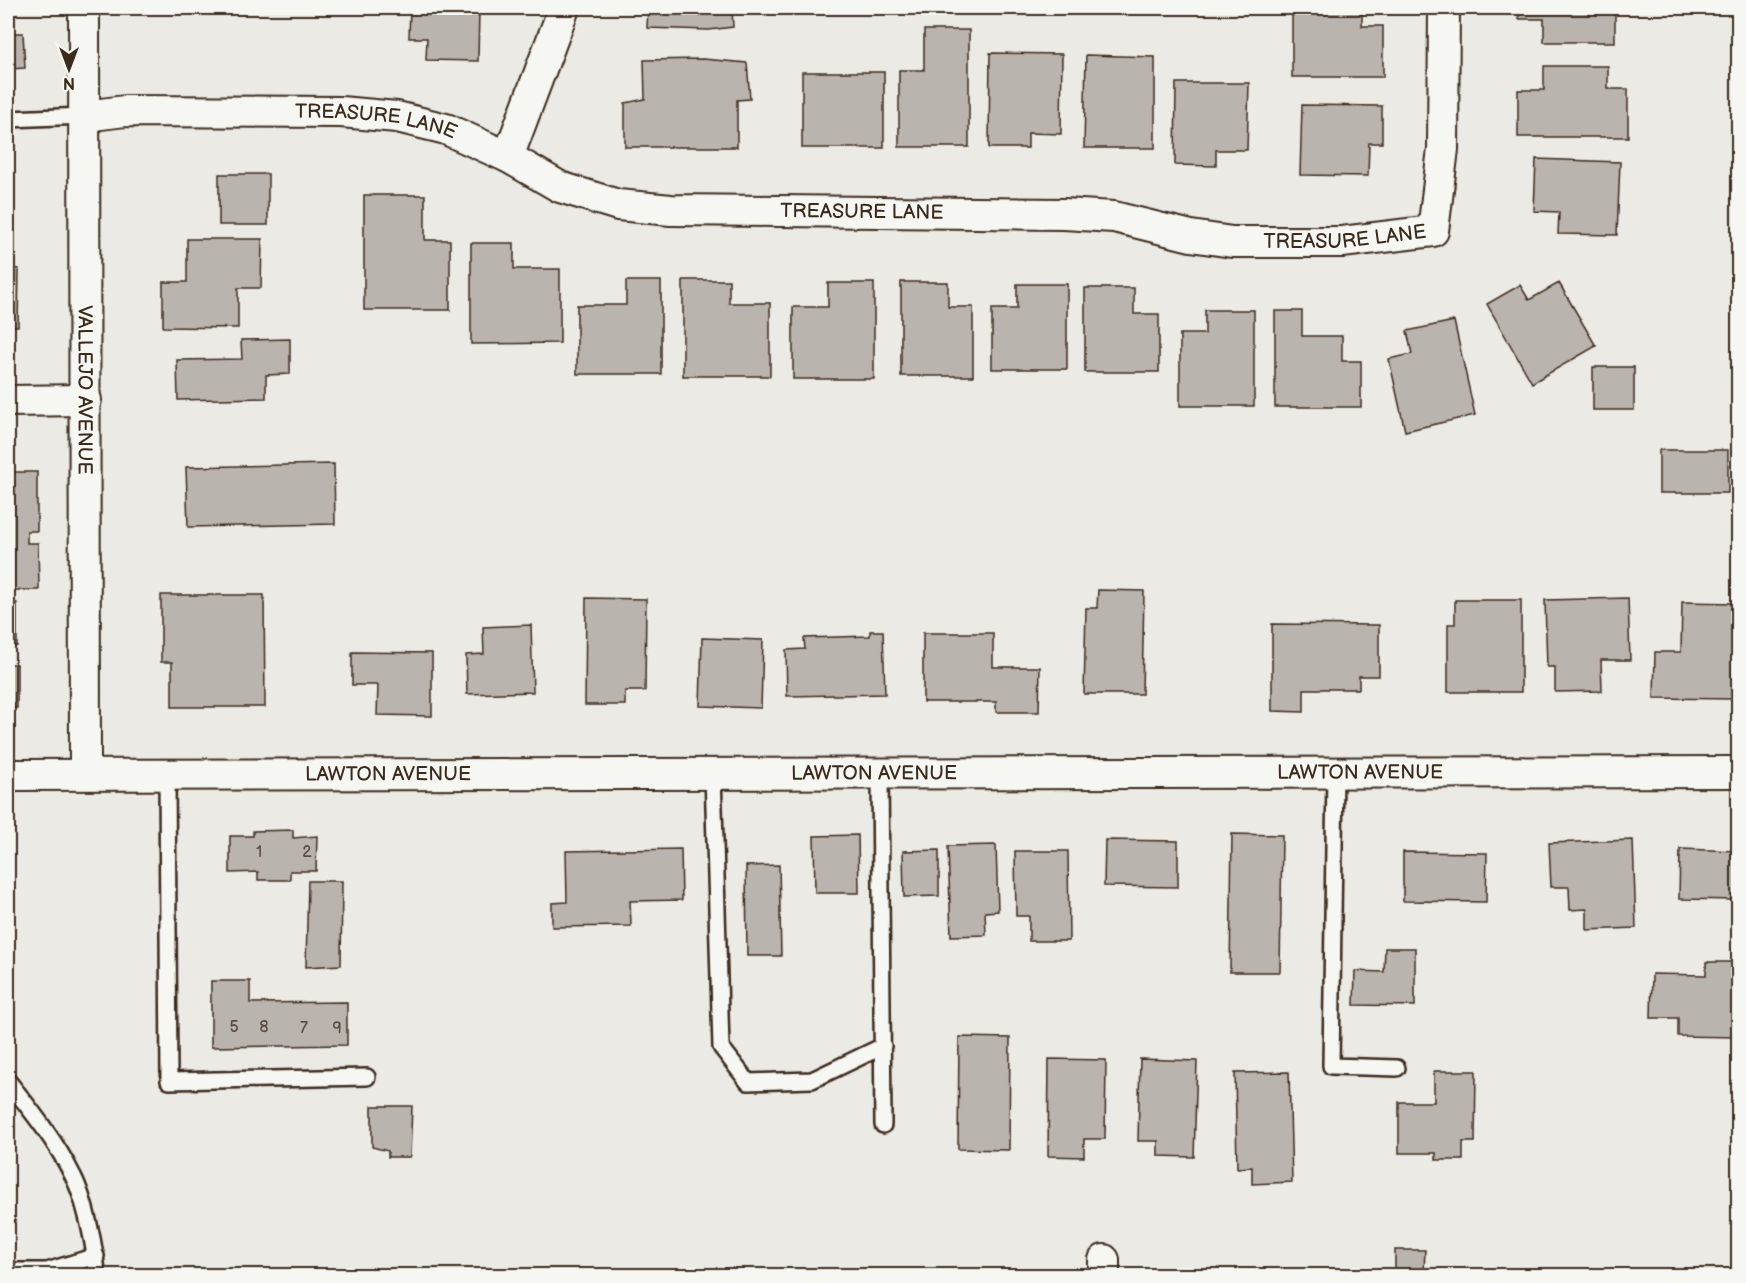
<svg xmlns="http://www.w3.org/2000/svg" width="1746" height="1283" viewBox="0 0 1746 1283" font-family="'Balsamiq Sans',sans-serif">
<rect width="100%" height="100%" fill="#ebeae5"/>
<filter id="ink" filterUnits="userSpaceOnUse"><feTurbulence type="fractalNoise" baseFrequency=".0167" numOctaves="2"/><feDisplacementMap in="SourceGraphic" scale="12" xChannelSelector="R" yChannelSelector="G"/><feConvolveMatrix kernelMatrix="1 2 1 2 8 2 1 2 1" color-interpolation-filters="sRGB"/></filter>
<g filter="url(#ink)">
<path fill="#bab4ae" stroke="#3b2a1e" stroke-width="1.5" d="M410 8H479L478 61 426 60 427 38H409Z
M648 8H732L733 27 709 30 647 28Z
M1292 8H1362V26H1383V77H1292Z
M1519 8H1615V42H1544V19H1519Z
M924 30H969V147H899V70H924Z
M8 33H23L25 68 8 69Z
M990 53 1062 54 1061 134 1028 133V148H989Z
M1086 55 1155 57V148H1084Z
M703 59 747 63 750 99 737 100V147H625V103L645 99 644 60Z
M1544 66H1608V89H1628V137H1518V90H1544Z
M802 72H884V148H802Z
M1176 83H1249L1247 150H1216V166L1175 165Z
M1302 105 1382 106V143H1369L1368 176 1300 175Z
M1536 159 1620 162 1617 235 1558 234 1559 212 1534 211Z
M219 174H268V225H219Z
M364 195H425V240H450V310H364Z
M187 239H262L261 288H238V328L163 327V282H187Z
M471 243H514V269H560V343L471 344Z
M8 268 19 269 18 326H8Z
M683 280H729V303H770V376H683Z
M626 281H661V374H577V305H626Z
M901 282H948V307H973V376H901Z
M828 283H874V379H793V307H828Z
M1559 283 1596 346 1532 383 1487 304 1520 285 1529 300Z
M1017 284H1067V369H992V309H1017Z
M1085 288H1134V314H1159V372H1085Z
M1205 310H1254V406H1180V334H1205Z
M1275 311H1302V336H1342V361H1361V407H1275Z
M1454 321 1475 415 1405 431 1389 359 1412 354 1407 331Z
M290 339V374L266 375V398L178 400 177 360 242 359 241 340Z
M1593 367H1634V410H1593Z
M1659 450H1728V493H1659Z
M334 464 335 524 188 527 186 467Z
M8 472H37V531H27V543H38L39 590H8Z
M1098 590 1144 591 1142 694H1084L1086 608H1097Z
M161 595H264L265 707H172V662H161Z
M586 598 646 599 645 691H625V705H585Z
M1628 598 1630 660H1601L1602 691 1555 692V667H1547L1545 600Z
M1455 600H1521V692H1448V624H1455Z
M1682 602 1735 603 1734 699 1654 698 1655 652H1681Z
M8 603H17V646L8 647Z
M1272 624 1379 625V676H1359V689H1304V712L1272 711Z
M531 625 533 692 467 694 466 655 484 654 483 627Z
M870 631H883L885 694 787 696 786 650 805 649 804 638 870 636Z
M923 633H993V667H1040L1039 712H996V702H923Z
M702 638 763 640 761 708 700 706Z
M352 652 432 653V716L377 715 378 685H352Z
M8 664H17V708H8Z
M293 830V838L317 836 316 871H290V880H258V872L230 873V836H253V831Z
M1232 834 1282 835 1280 972H1230Z
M858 835 859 893H815L814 836Z
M1105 840 1178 841V887L1104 886Z
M1633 840 1636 928 1587 930V909L1570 910 1569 887H1551L1549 843Z
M996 845 998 911 985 912 986 935 951 936 948 846Z
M681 849 682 900 630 901 631 926 552 927V903L567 902 566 851Z
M1680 849 1738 851V900L1679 899Z
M939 850V896L904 897 903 851Z
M1015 851H1068L1069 941H1029V916H1016Z
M1403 852 1487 853 1486 902 1403 901Z
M779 865 781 956H747L746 866Z
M308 881H342L341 965 306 967Z
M1385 948H1415V1006L1354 1005 1355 971 1384 972Z
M1706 962H1738V1037L1678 1036V1018H1651L1652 974 1706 975Z
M211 981H250V1003L347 1002V1045L211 1047Z
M959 1037 1010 1038 1009 1150 958 1149Z
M1049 1059 1106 1060 1105 1139H1084V1157L1048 1156Z
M1140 1059 1197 1061 1194 1157 1158 1156V1141H1138Z
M1434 1071H1476L1475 1142H1463V1160H1436V1153H1399V1102H1434Z
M1289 1072 1292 1182 1252 1184V1167L1237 1168 1235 1073Z
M372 1106H412L410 1157H388V1151L372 1147Z
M1395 1250H1425L1424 1272H1468V1276H1395Z"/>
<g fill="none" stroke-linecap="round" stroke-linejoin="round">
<g stroke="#3b2a1e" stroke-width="20">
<path id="lane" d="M8 119 85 116
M713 773 721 1047 748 1082 812 1080 883 1046
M880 773 883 1125
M1335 773 1331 1066 1397 1068
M167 774 169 1081 367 1077
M8 1081C31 1110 57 1143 73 1176 85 1199 96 1250 97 1276
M8 1271H47L96 1256"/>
</g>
<g stroke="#3b2a1e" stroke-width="34">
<g id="street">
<path id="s1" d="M84 8 85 774"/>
<path id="s2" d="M85 116 125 111 341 112 397 117 446 129 508 157 560 187 618 205 671 210 1064 214 1114 217 1191 236 1232 242H1342L1433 231 1443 149 1444 8"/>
<path d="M508 157 564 8"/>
<path d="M8 401 86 400"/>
<path id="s3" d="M8 775 1738 772"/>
<path d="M1104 1276V1260"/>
</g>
</g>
<use href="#lane" stroke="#f6f6f2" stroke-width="15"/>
<use href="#street" stroke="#f6f6f2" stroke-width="30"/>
</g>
</g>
<g text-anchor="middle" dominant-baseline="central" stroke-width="6" stroke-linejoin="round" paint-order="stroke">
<g font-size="16" fill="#5b4c42">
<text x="259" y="852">1</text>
<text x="307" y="852">2</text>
<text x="234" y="1027">5</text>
<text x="264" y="1027">8</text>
<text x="304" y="1028">7</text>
<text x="337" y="1028">9</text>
</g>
<g font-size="20" fill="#3b2a1e" stroke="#f6f6f2">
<text stroke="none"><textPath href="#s2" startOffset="292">TREASURE LANE</textPath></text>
<text stroke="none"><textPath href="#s2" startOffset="796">TREASURE LANE</textPath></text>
<text stroke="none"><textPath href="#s2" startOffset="1282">TREASURE LANE</textPath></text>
<text stroke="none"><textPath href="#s1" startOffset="382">VALLEJO AVENUE</textPath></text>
<text stroke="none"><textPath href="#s3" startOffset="866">LAWTON AVENUE</textPath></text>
<text stroke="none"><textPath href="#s3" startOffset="1352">LAWTON AVENUE</textPath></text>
<text stroke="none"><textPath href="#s3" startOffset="380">LAWTON AVENUE</textPath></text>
</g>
</g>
<rect width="1746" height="1283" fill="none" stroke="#f6f6f2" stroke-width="30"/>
<rect x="15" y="15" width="1716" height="1253" fill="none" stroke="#3b2a1e" stroke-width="2" filter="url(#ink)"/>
<g transform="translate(69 69) rotate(180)" stroke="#f6f6f2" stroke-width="4.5" paint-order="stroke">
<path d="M0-4.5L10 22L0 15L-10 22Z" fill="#3b2a1e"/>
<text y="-9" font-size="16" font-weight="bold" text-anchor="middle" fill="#3b2a1e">N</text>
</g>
</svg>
